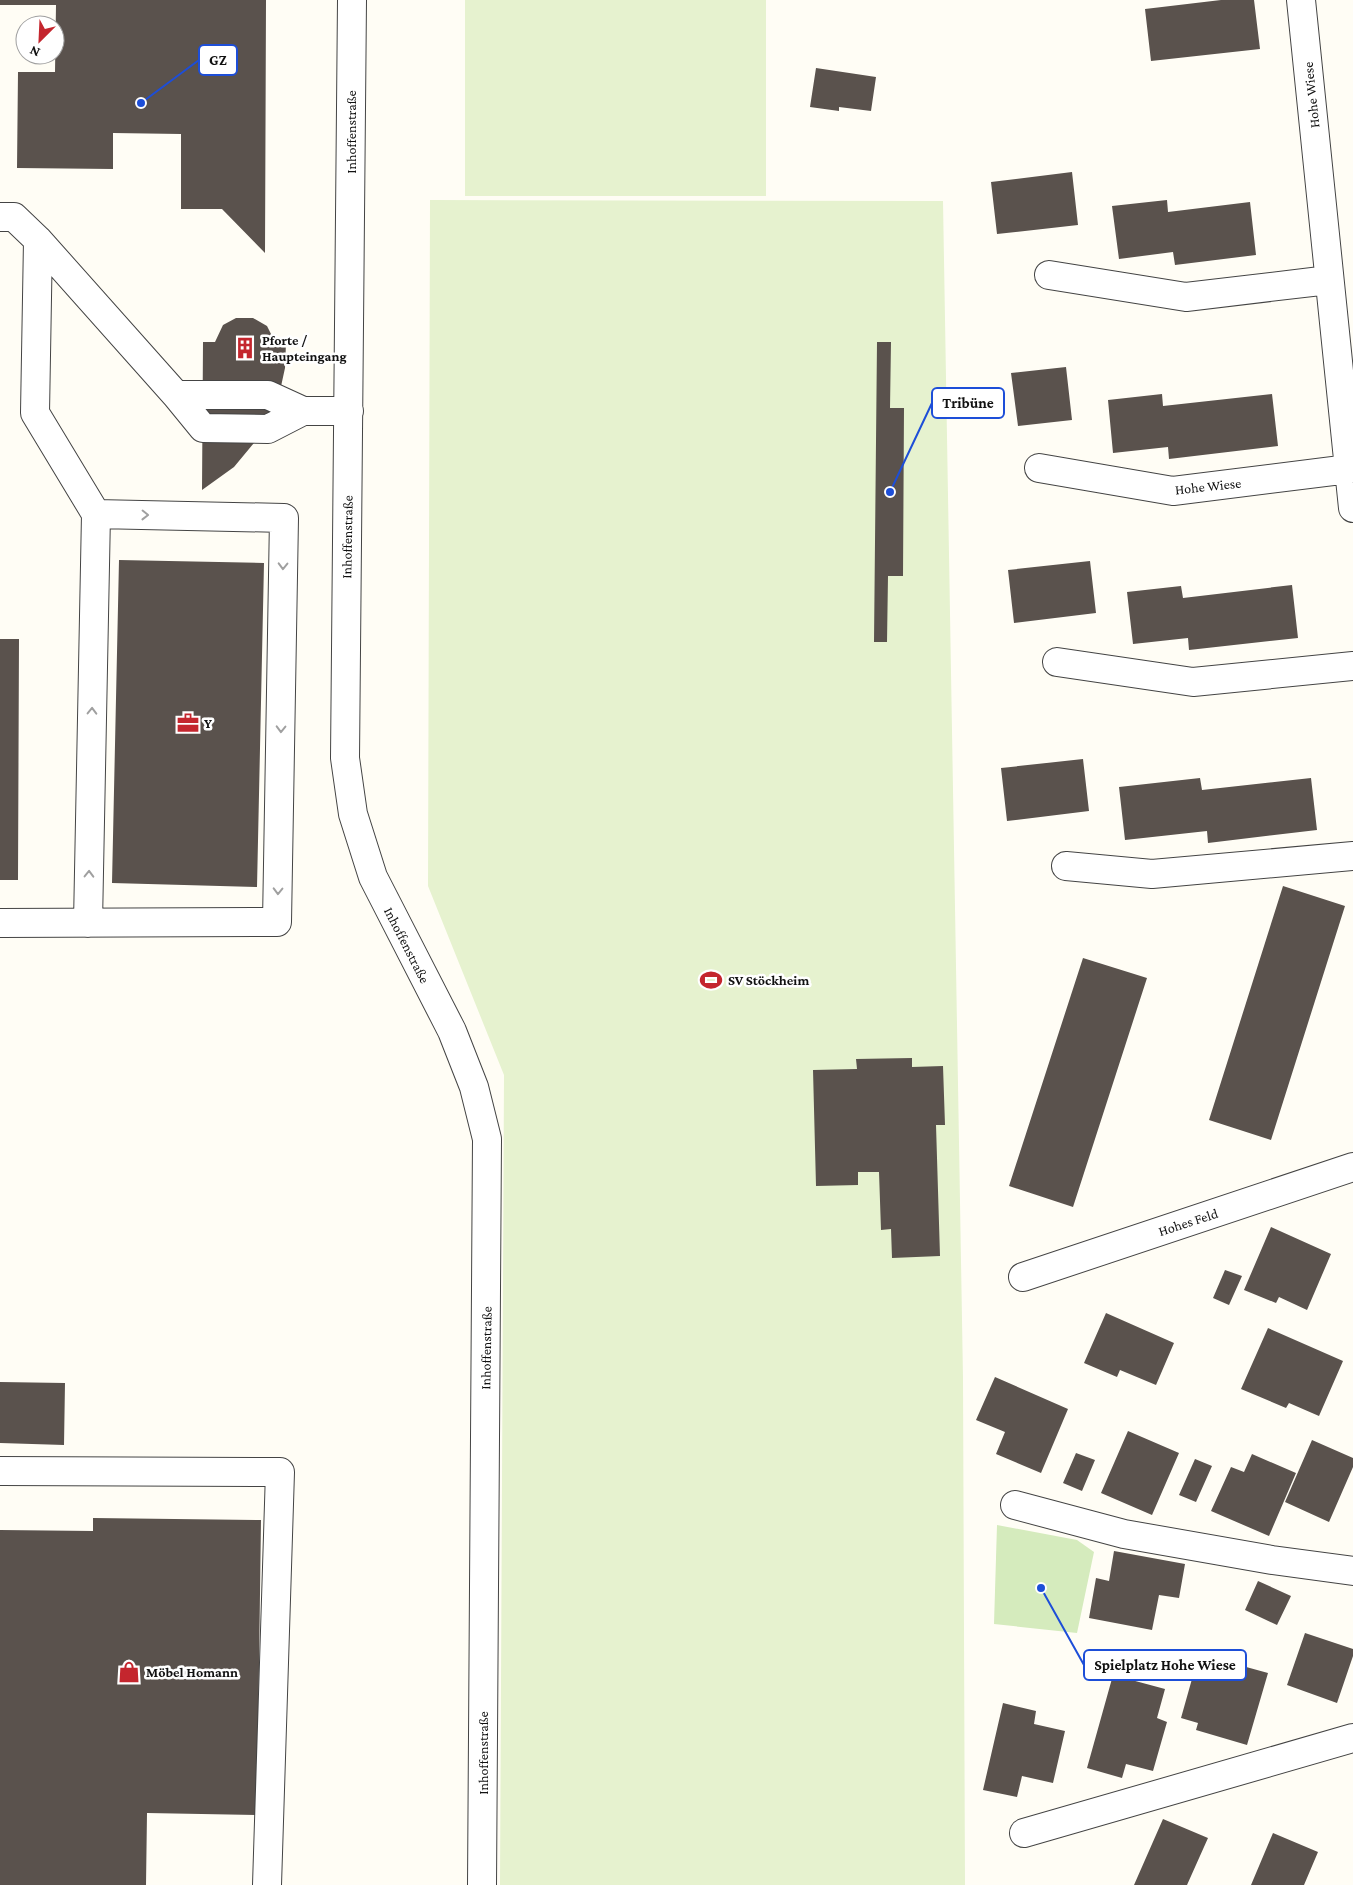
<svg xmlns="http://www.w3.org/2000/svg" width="1353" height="1885" viewBox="0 0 1353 1885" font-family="'Crimson Pro',serif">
<rect width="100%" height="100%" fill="#fffdf5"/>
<path fill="#d5ebbd" d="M997 1525 1077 1540 1094 1552 1077 1633 994 1624Z"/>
<path fill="#e6f2cf" d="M465 0H766V196H465Z
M430 200 943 201 963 1378 965 1885H500L504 1075 428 886Z"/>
<path fill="#5a524d" d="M0 0H266L265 253 222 209H181V134L113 133V169L17 168 18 72H55L56 5H0Z
M1221 0H1254L1260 49 1151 61 1145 9Z
M816 68 876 77 871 111 839 107V111L810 107Z
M1072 172 1078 225 997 234 991 182Z
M1167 200 1168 212 1250 202 1256 255 1175 265 1173 252 1119 259 1112 206Z
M236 318H253L267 326 275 342 286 343 285 368 280 391 263 432 234 467 202 490 203 342H215L223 325Z
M877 342H891L890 408H904L903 576H888L887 642H874Z
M1066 367 1072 420 1018 426 1011 373Z
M1162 394 1163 406 1272 394 1278 446 1169 459 1168 447 1113 453 1108 400Z
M119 560 264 563 257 887 112 883Z
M1090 561 1096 613 1014 623 1008 570Z
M1292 585 1298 638 1189 650 1188 638 1133 644 1127 592 1181 586 1183 598Z
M0 639H19L18 880H0Z
M1083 759 1089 811 1007 821 1001 768Z
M1200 778 1202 790 1311 778 1317 830 1208 843 1207 831 1125 840 1119 787Z
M1283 886 1345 906 1271 1140 1209 1120Z
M1083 958 1147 978 1073 1207 1009 1186Z
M912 1058V1067L943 1066 945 1125H936L940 1256 892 1258 891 1229 881 1230 879 1172H858V1185L816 1186 813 1070 857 1069 856 1059Z
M1271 1227 1331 1254 1307 1310 1279 1297 1276 1303 1244 1290Z
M1225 1270 1242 1276 1229 1305 1213 1298Z
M1106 1313 1174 1343 1156 1385 1120 1370 1117 1377 1084 1363Z
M1268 1328 1343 1361 1319 1416 1289 1403 1286 1408 1241 1389Z
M995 1377 1068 1409 1041 1473 996 1454 1005 1432 976 1420Z
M0 1382 65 1383 64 1445 0 1443Z
M1128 1431 1179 1453 1152 1515 1101 1493Z
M1312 1440 1353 1458V1467L1329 1522 1285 1502Z
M1076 1453 1095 1460 1082 1491 1063 1483Z
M1252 1454 1296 1473 1269 1536 1211 1511 1231 1467 1244 1472Z
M1195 1459 1212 1466 1196 1502 1179 1495Z
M93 1518 261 1520 257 1815 147 1813 146 1885H0V1530L93 1531Z
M1114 1551 1185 1564 1179 1598 1159 1595 1152 1630 1089 1618 1096 1578 1109 1581Z
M1258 1581 1291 1596 1277 1625 1245 1610Z
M1305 1633 1353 1649V1656L1337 1703 1287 1685Z
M1199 1654 1268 1673 1247 1745 1196 1730 1198 1723 1181 1718Z
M1113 1675 1165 1689 1157 1718 1167 1722 1153 1771 1126 1764 1122 1778 1087 1768Z
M1003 1703 1036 1711 1034 1724 1065 1731 1053 1783 1022 1776 1017 1797 983 1790Z
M1163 1819 1208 1838 1187 1885H1134Z
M1273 1833 1318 1852 1304 1885H1251Z"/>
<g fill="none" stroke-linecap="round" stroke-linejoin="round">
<g stroke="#444" stroke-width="30">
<path id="minor" d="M352 0 345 758 353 814 373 877 452 1031 474 1087 487 1139 482 1885
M1301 0 1353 508
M0 217H14L38 240 176 395H268L303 411H349
M38 240 35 413 96 514 88 923
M1049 275 1186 297 1329 280
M176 395 203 428 268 429 303 411
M1039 468 1173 491 1349 469
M1057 662 1193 682 1353 666
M1066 866 1152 874 1353 856
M0 923 277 922 284 518 96 514
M1023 1277 1353 1167
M0 1471 280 1472 267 1885
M1015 1505 1124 1534 1272 1560 1353 1571
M1024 1833 1353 1738"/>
</g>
<use href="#minor" stroke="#fff" stroke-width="28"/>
</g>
<defs><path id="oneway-chevron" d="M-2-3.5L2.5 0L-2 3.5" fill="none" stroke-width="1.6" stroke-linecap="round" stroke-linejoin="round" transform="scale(1.25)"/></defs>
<g stroke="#a0a0a0">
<use href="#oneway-chevron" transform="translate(145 515) rotate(1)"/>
<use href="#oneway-chevron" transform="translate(283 566) rotate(91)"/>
<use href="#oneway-chevron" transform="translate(92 711) rotate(-89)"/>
<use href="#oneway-chevron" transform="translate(281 729) rotate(91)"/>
<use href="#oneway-chevron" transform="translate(89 874) rotate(-89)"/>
<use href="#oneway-chevron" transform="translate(278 891) rotate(91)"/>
</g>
<defs>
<g id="building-bare" transform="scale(1.725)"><path d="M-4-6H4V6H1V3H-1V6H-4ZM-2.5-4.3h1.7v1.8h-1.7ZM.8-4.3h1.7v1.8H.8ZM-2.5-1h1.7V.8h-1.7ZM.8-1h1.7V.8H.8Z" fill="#c4262e" stroke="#fff" stroke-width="2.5" paint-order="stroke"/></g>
<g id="office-bare" transform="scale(1.725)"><path d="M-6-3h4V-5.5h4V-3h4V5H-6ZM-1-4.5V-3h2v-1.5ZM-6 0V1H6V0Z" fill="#c4262e" stroke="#fff" stroke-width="2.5" paint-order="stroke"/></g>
<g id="stadium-bare" transform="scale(1.725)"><path d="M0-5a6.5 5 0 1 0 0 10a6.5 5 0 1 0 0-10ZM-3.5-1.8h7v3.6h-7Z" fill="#c4262e" stroke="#fff" stroke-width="2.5" paint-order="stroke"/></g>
<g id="shop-bare" transform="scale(1.725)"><path d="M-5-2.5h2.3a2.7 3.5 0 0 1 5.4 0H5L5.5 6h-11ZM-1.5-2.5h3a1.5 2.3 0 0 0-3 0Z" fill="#c4262e" stroke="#fff" stroke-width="2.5" paint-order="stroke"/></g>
</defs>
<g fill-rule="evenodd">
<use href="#building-bare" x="245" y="348"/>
<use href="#office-bare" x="188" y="723"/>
<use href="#stadium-bare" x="711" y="980"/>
<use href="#shop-bare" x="129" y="1672"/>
</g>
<g text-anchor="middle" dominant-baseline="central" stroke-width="5" stroke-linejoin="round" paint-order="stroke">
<g font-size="14" fill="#111" stroke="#fff">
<text transform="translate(1311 95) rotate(-96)">Hohe Wiese</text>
<text transform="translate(351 132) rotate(-90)">Inhoffenstraße</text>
<text transform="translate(1208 486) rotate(-6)">Hohe Wiese</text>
<text transform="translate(347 537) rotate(-89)">Inhoffenstraße</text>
<text transform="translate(407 945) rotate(63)">Inhoffenstraße</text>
<text transform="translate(1188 1222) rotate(-18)">Hohes Feld</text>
<text transform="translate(486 1348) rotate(-89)">Inhoffenstraße</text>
<text transform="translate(483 1753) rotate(-90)">Inhoffenstraße</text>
</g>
<g font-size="14" font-weight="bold" fill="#111" stroke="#fff" text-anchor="start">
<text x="262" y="340">Pforte /<tspan x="262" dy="16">Haupteingang</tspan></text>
<text x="204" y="723">Y</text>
<text x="728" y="980">SV Stöckheim</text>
<text x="146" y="1672">Möbel Homann</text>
</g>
</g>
<path fill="none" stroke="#1d4ed8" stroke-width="2" d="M141 103L199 60M890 492L932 403M1041 1588L1084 1665"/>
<g fill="#1d4ed8" stroke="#fff" stroke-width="2">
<circle cx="141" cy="103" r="5"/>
<circle cx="890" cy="492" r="5"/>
<circle cx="1041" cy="1588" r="5"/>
</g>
<g fill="#fff" stroke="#1d4ed8" stroke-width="2">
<rect x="199" y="45" width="38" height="30" rx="5"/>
<rect x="932" y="388" width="72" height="30" rx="5"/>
<rect x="1084" y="1650" width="162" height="30" rx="5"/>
</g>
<g font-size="15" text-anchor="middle" font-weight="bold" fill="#111">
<text x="218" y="65">GZ</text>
<text x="968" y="408">Tribüne</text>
<text x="1165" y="1670">Spielplatz Hohe Wiese</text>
</g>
<g transform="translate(40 40) rotate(204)"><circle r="24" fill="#ffffff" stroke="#a0a0a0"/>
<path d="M0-4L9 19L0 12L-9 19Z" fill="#c4262e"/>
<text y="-8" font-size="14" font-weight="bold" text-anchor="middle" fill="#111111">N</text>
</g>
</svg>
